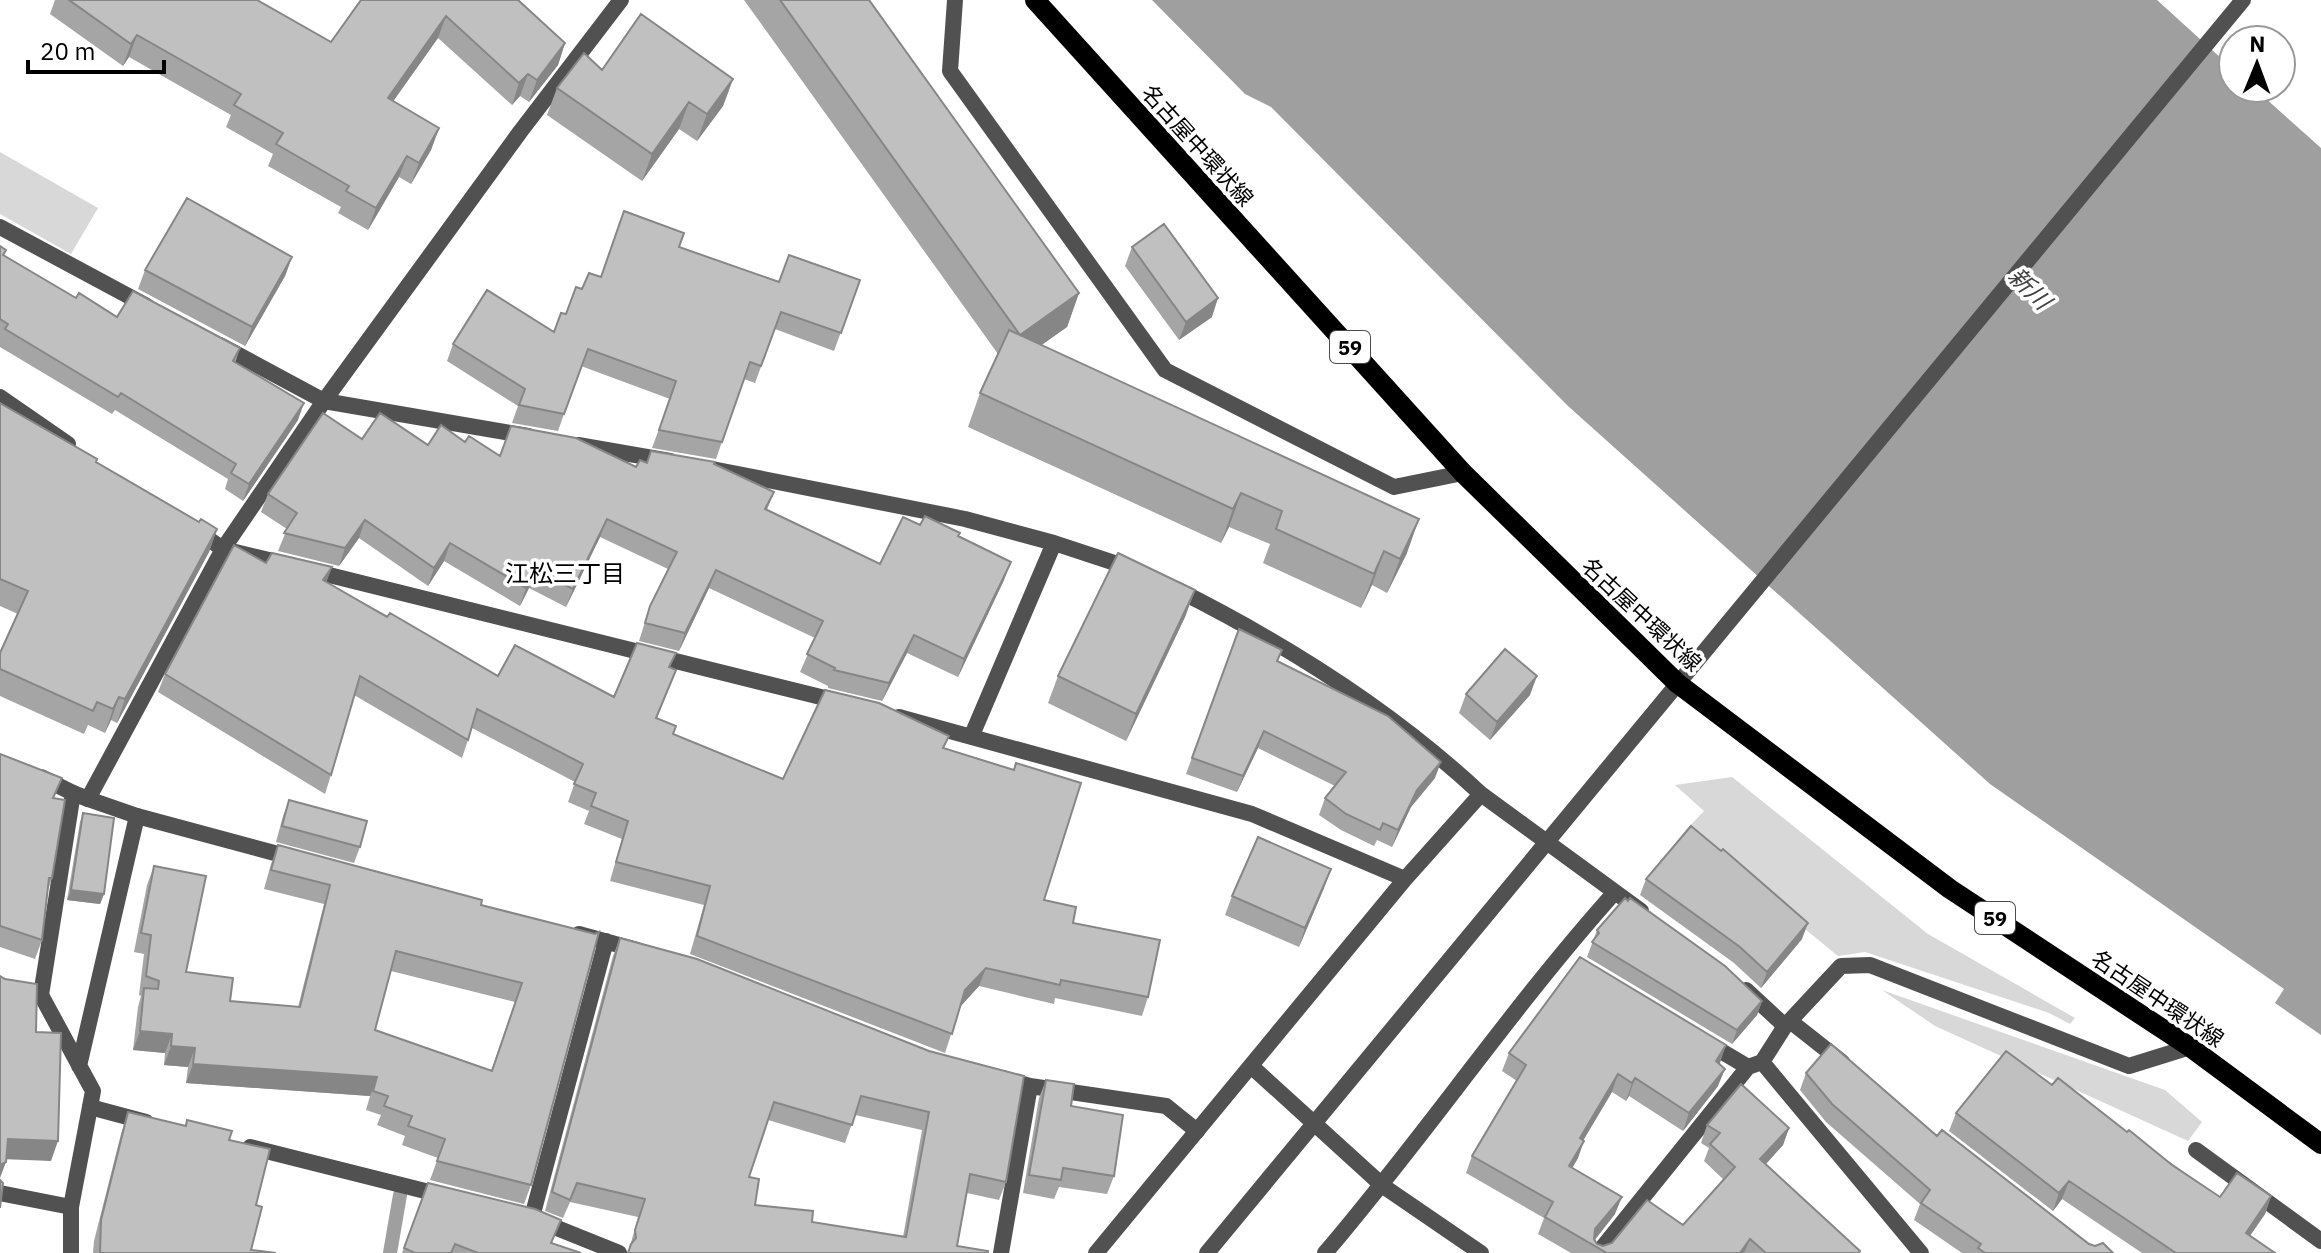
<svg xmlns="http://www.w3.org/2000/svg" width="2321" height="1253" viewBox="0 0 2321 1253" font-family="'IBM Plex Sans','Noto Sans JP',sans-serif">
<rect width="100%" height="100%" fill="#fff"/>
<path fill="#d8d8d8" d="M0 152 98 208 71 254 0 214Z
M1732 777 1928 934 2075 1018 2070 1024 2049 1013 1865 952 1838 956 1685 831 1704 811 1675 785Z
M1882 990 2165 1090 2202 1122 2188 1141 1935 1026Z"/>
<path fill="#9f9f9f" d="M1152 0H2157L2233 69V88H2254L2321 148V1035L2275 1003 2284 989 1990 784 1568 406 1271 107 1245 94Z"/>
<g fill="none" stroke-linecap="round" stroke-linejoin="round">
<path stroke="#9f9f9f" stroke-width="14" d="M390 1253 400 1195"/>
<path stroke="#515151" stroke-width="16" d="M88 799 137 816 293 858
M579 934 637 950
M0 988 41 995 73 793 41 777
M1762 1062 1921 1253
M1002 1078 1030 1086 1166 1106 1197 1131
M90 1107 146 1122
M250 1147 445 1196
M2196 1150 2321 1241
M1383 1186 1481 1253
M0 1193 71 1207
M532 1217 606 941
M537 1220 619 1253
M1001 1253 1030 1086
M1598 1253 1748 1067 1762 1062 1785 1026"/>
<path stroke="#515151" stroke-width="16" d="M955 0 950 71 1165 370 1394 487 1463 473
M0 227 147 306
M220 345 324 401 528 436
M0 397 68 444
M578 445 670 461
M712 469 965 519 1054 543 1133 569
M197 531 223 549 286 564
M309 570 841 702
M899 717 1252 814 1405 879 1481 794C1391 710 1286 644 1176 589
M972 735 1054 543
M73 793 88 799 223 549 324 401 520 132 621 0
M1481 794 1641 911
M1746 990 1785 1026 1841 966 1870 965 2129 1066 2190 1047
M41 995 93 1091 71 1207V1253
M1790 1021 1842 1062
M1704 1041 1748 1067
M79 1066 137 816
M1251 1066 1383 1186
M1096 1253 1405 879
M1325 1253C1425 1136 1512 1007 1615 892"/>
<path stroke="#515151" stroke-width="16" d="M1207 1253 2243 0"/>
<path stroke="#000" stroke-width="20" d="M1035 0 1463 473 1677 683 1950 889 2190 1047 2321 1144"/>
</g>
<path fill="#a5a5a5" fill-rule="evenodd" d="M55 0H257L331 42 518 0 565 43 558 65 529 102 520 96 512 105 438 38 393 101 439 128 431 150 411 184 399 177 368 230 338 213 341 207 268 166 273 154 226 127 231 115 129 57 123 66 50 14Z
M744 0H869L1079 293 1067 327 1041 345 1407 553 1387 593 1372 585 1361 608 1263 563 1270 544 1229 527 1221 543 968 427 980 393 998 354Z
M602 70 733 79 723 106 697 141 679 129 642 181 547 115 557 88Z
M0 246 6 250 4 255 76 298 117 317 240 348 235 363 298 420 243 501 225 489 228 479 115 410 112 414 0 347Z
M679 247 779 282 860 280 834 351 775 329 755 383 744 379 716 459 652 448 670 399 581 366 558 431 512 423 518 406 447 361 453 344 554 332 582 289 601 277Z
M1132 247 1212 317 1179 340 1125 266Z
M292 257 285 276 245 346 138 289 145 270Z
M0 403 96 462 199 522 217 529 209 552 117 723 111 720 105 733 88 725 84 734 0 696V653L18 614 0 606Z
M362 439 428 445 465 442 500 456 636 467 647 463 714 464 774 492 767 510 880 564 920 525 958 537 1004 580 958 677 907 653 882 701 828 688V686L800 672 815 638 709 588 679 651 639 641 650 606 668 569 600 537 566 607 529 588 520 606 444 561 428 586 359 538 339 566 278 551 287 529 261 512 268 494Z
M266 563 332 567 326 582 498 676 614 697 671 668 676 670 657 718 673 734 783 779 945 749 1044 900 1073 923 1148 997 1142 1016 1055 998 1054 1004 979 986 960 1007 945 1053 690 954 704 905 610 881 622 839 584 824 589 811 568 802 575 782 472 728 462 758 354 695 331 775 325 794 158 692 165 674Z
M1195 590 1185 617 1126 741 1048 703 1058 676Z
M1239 629 1278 662 1435 778 1411 807 1392 847 1377 840 1374 846 1341 830 1319 815 1325 798 1335 786 1258 748 1237 792 1186 774Z
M1466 694 1530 695 1490 740 1459 713Z
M0 754 54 798 52 878 48 890 42 940 35 959 0 947Z
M289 800 360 847 354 863 276 842 283 816Z
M83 813 104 894 100 904 67 900 80 822Z
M278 845 481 905 595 934 531 1185 524 1204 430 1180 438 1158 402 1145 405 1136 377 1125 381 1115 366 1110 370 1096 186 1083 188 1067 164 1065 165 1053 133 1050 138 1007 141 996 139 995 144 954 134 952 147 885 154 866 186 972 230 1001 298 1007 324 904 264 889 271 864ZM391 971 515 1002 491 1071 375 1030Z
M1646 879 1802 939 1761 988 1734 963 1640 895Z
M1324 888 1299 947 1225 915 1232 896Z
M1597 930 1762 1001 1757 1015 1732 1044 1587 957Z
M620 938 929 1051 1006 1182 999 1200 967 1193 957 1246 629 1250 638 1217 570 1202 563 1218 545 1211 613 956ZM855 1115 922 1130 903 1237 812 1222 755 1205 749 1177 768 1120 845 1143Z
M1509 1053 1719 1064 1718 1086 1683 1131 1629 1096 1626 1101 1612 1092 1583 1140 1578 1158 1572 1168 1615 1214 1595 1240 1597 1244 1603 1246 1683 1225 1724 1180 1704 1161 1709 1148 1701 1143 1707 1125 1789 1128 1783 1145 1766 1164 1860 1251V1253H1571L1538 1234 1544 1218 1466 1173 1472 1156 1517 1081 1502 1071Z
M1806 1073 1937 1136 2089 1244 2113 1253H1962L1914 1220 1920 1204 1826 1122 1800 1090Z
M1046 1080 1114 1176 1107 1194 1059 1187 1054 1199 1023 1193 1039 1098Z
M2052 1085 2127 1132 2220 1197 2271 1196 2265 1214 2250 1236 2275 1253H2142L2062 1199 2053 1211 1949 1131 1956 1113Z
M128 1112 185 1126 187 1120 229 1140 256 1205 251 1250 276 1253H93L94 1241 121 1134Z
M428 1183 552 1243 581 1253H402Z"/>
<path fill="#868686" d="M446 16 438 38 380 120 388 98Z
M137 35 129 57 123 66 131 44Z
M565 43 558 65 529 102 537 80Z
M528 74 520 96 512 105 519 83Z
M733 79 723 106 697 141 707 114Z
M689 102 679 129 642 181 652 154Z
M439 128 431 150 411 184 419 163Z
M407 156 399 177 368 230 376 208Z
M292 257 285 276 245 346 252 327Z
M1079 293 1067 327 1008 369 1020 335Z
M1218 298 1212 317 1179 340 1186 322Z
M304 403 298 420 243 501 249 484Z
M1241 493 1229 527 1221 543 1233 509Z
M607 519 600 537 566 607 573 589Z
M1419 519 1407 553 1387 593 1400 559Z
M365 520 359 538 339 566 345 548Z
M217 529 209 552 117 723 125 699Z
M450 543 444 561 428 586 434 568Z
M1384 551 1372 585 1361 608 1374 574Z
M1011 562 1004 580 958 677 964 659Z
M332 567 325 586 323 580Z
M535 570 529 588 520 606 526 588Z
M716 570 709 588 679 651 685 633Z
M1195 590 1185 617 1126 741 1136 714Z
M914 635 907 653 882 701 889 683Z
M1537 676 1530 695 1490 740 1497 722Z
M119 697 111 720 105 733 113 709Z
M1264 731 1258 748 1237 792 1243 776Z
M1441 762 1435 778 1411 807 1392 847 1398 830 1417 790Z
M1331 869 1324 888 1299 947 1305 928Z
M71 890 104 894 100 904 67 900Z
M1808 923 1802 939 1761 988 1767 972Z
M986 968 979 986 959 1008 965 990Z
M1762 1001 1757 1015 1732 1044 1737 1030Z
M140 1031 172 1034 165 1053 133 1050Z
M1726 1045 1720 1063 1710 1079 1716 1061Z
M171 1046 195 1048 188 1067 164 1065Z
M193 1064 377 1077 370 1096 186 1083Z
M1725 1069 1718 1086 1683 1131 1689 1113Z
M1618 1074 1612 1092 1574 1156 1580 1138Z
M1635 1078 1629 1096 1626 1101 1632 1083Z
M1789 1128 1783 1145 1754 1177 1760 1159Z
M8 1139 58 1141 51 1161 1 1159Z
M1584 1141 1578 1158 1563 1184 1569 1166Z
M6 1162 0 1178V1165Z
M2069 1181 2062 1199 2053 1211 2059 1193Z
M2271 1196 2265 1214 2239 1251 2246 1233Z
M1622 1197 1615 1214 1591 1244 1595 1229Z
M1750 1239 1744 1253H1740Z"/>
<path fill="#c0c0c0" stroke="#868686" stroke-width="2" fill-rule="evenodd" d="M69 0H257L331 42 361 0H518L565 43 537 80 528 74 519 83 446 16 388 98 439 128 419 163 407 156 376 208 346 191 349 186 276 144 283 133 234 105 241 94 137 35 131 44Z
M780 0H869L1079 293 1020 335Z
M641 14 733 79 707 114 689 102 652 154 557 88 584 53 602 70Z
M187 198 292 257 252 327 145 270Z
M624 211 684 233 679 247 779 282 789 255 860 280 841 333 781 312 761 366 750 362 722 442 659 430 676 381 588 349 564 414 519 405 525 389 453 344 487 290 554 332 561 313 566 314 576 287 582 289 589 273 601 277Z
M1164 224 1218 298 1186 322 1132 247Z
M0 246 6 250 3 255 76 298 79 293 117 317 133 291 240 348 233 361 304 403 249 484 231 473 236 464 121 393 118 397 5 329 8 324 0 319Z
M1009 330 1419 519 1400 559 1384 551 1374 574 1276 529 1282 511 1241 493 1233 509 980 393Z
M0 403 97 459 96 462 199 522 201 519 217 529 125 699 119 697 113 709 97 702 93 711 0 669V653L28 591 0 579Z
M323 413 362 439 380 413 428 445 441 425 465 442 469 436 500 456 511 426 576 438 636 467 640 460 647 463 651 451 715 462 714 464 774 492 765 509 880 564 903 517 920 525 925 516 960 533 958 536 1011 562 964 659 914 635 889 683 834 670 835 668 807 654 823 621 716 570 685 633 645 623 650 606 677 552 607 519 573 589 535 570 526 588 450 543 434 568 365 520 345 548 284 533 297 513 268 494Z
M234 545 266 563 272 553 332 567 323 580 387 617 390 613 498 676 515 645 614 697 637 643 676 653 669 667 676 670 656 718 676 726 673 734 783 779 825 690 879 703 949 736 943 748 1014 770 1016 763 1081 783 1044 900 1076 907 1073 923 1160 940 1148 997 1061 980 1060 985 986 968 965 990 952 1034 697 936 710 886 616 862 628 821 591 806 596 793 574 784 583 764 477 709 468 740 360 676 331 775 165 674Z
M1118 553 1195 590 1136 714 1058 676Z
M1239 629 1282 650 1277 661 1388 716 1441 762 1417 790 1398 830 1383 823 1380 830 1346 814 1325 798 1346 772 1264 731 1243 776 1192 758Z
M1505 649 1537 676 1497 722 1466 694Z
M0 754 62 778 53 798 65 800 52 878H49L42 940 0 926Z
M289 800 367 821 360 847 282 826Z
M83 813 114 818 104 894 71 890Z
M1691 826 1721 851 1723 849 1808 923 1767 972 1740 947 1646 879Z
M1258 837 1331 869 1305 928 1232 896Z
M278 845 482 900 481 905 595 934 599 932 531 1185 437 1161 445 1139 408 1126 412 1116 384 1106 388 1096 373 1091 377 1077 193 1064 195 1048 171 1046 172 1034 140 1031 144 988 158 989 159 981 146 976 151 935 141 933 154 866 206 876 186 972 233 978 230 1001 300 1007 330 885 271 870ZM396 951 522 983 492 1071 375 1030Z
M1625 898 1628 901 1630 898 1725 966 1762 1001 1737 1030 1592 942 1599 933 1597 930Z
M620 938 697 959 929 1051 1024 1076 1006 1182 970 1174 957 1246 988 1251V1253H628L631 1244 636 1238 635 1230 645 1199 577 1183 570 1200 552 1192ZM861 1096 929 1112 906 1237 812 1222 813 1211 755 1205 759 1179 749 1177 774 1102 852 1125Z
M1580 957 1726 1045 1716 1061 1725 1069 1689 1113 1635 1078 1632 1083 1618 1074 1580 1138 1584 1141 1569 1166 1622 1197 1595 1229 1594 1239 1597 1244 1603 1246 1612 1243 1647 1200 1683 1225 1735 1167 1710 1144 1720 1133 1707 1125 1741 1084 1789 1128 1760 1159 1860 1251 1859 1253H1766L1750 1239 1740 1253H1604L1605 1252 1545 1217 1553 1202 1472 1156 1526 1065 1509 1053Z
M0 976 5 979 37 984 36 1032 61 1033 58 1141 8 1139 6 1162 0 1165Z
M1831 1044 1937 1136 1942 1130 2089 1244 2095 1246 2103 1243 2113 1253H1985L1978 1248 1981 1244 1921 1203 1930 1190 1832 1104 1806 1073Z
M2006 1051 2052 1085 2058 1078 2127 1132 2129 1130 2172 1165 2220 1197 2237 1173 2271 1196 2246 1233 2275 1253H2176L2069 1181 2059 1193 1956 1113Z
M1046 1080 1074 1084 1071 1106 1123 1115 1114 1176 1063 1168 1061 1180 1029 1175Z
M128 1112 186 1126 187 1120 232 1131 229 1140 270 1149 256 1205 262 1207 251 1250 276 1253H100L101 1220Z
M0 1180 3 1183 0 1208Z
M428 1183 535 1209 561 1220 551 1243 581 1253H478L455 1244 451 1253H415L404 1248Z"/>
<g text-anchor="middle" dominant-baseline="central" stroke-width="7" stroke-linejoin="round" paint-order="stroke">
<g fill="#fff" stroke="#4c4c4c" stroke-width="2">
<rect x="1330" y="331" width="40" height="32" rx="6"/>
<rect x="1975" y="902" width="40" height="32" rx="6"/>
</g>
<g font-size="20" font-weight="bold" fill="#000">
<text x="1350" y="347">59</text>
<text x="1995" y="918">59</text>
</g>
<g font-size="22" fill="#000" stroke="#fff">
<text transform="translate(1198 145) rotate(48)">名古屋中環状線</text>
<text transform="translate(1642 614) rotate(43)">名古屋中環状線</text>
<text transform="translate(2158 998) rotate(34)">名古屋中環状線</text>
</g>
<g font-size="24" font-style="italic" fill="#404040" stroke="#fff">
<text transform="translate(2030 288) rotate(45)">新川</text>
</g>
<g font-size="24" fill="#000" stroke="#fff">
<text x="565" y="573">江松三丁目</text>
</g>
</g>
<g transform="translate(2257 64) rotate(1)"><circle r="38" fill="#ffffff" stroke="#999999" stroke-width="2"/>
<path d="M0-6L14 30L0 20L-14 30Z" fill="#000000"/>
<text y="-12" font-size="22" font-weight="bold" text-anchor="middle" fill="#000000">N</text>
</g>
<path d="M28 60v12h136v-12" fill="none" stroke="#000000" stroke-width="4"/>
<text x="40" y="60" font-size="24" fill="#000000" stroke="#ffffff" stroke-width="6" paint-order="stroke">20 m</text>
</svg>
